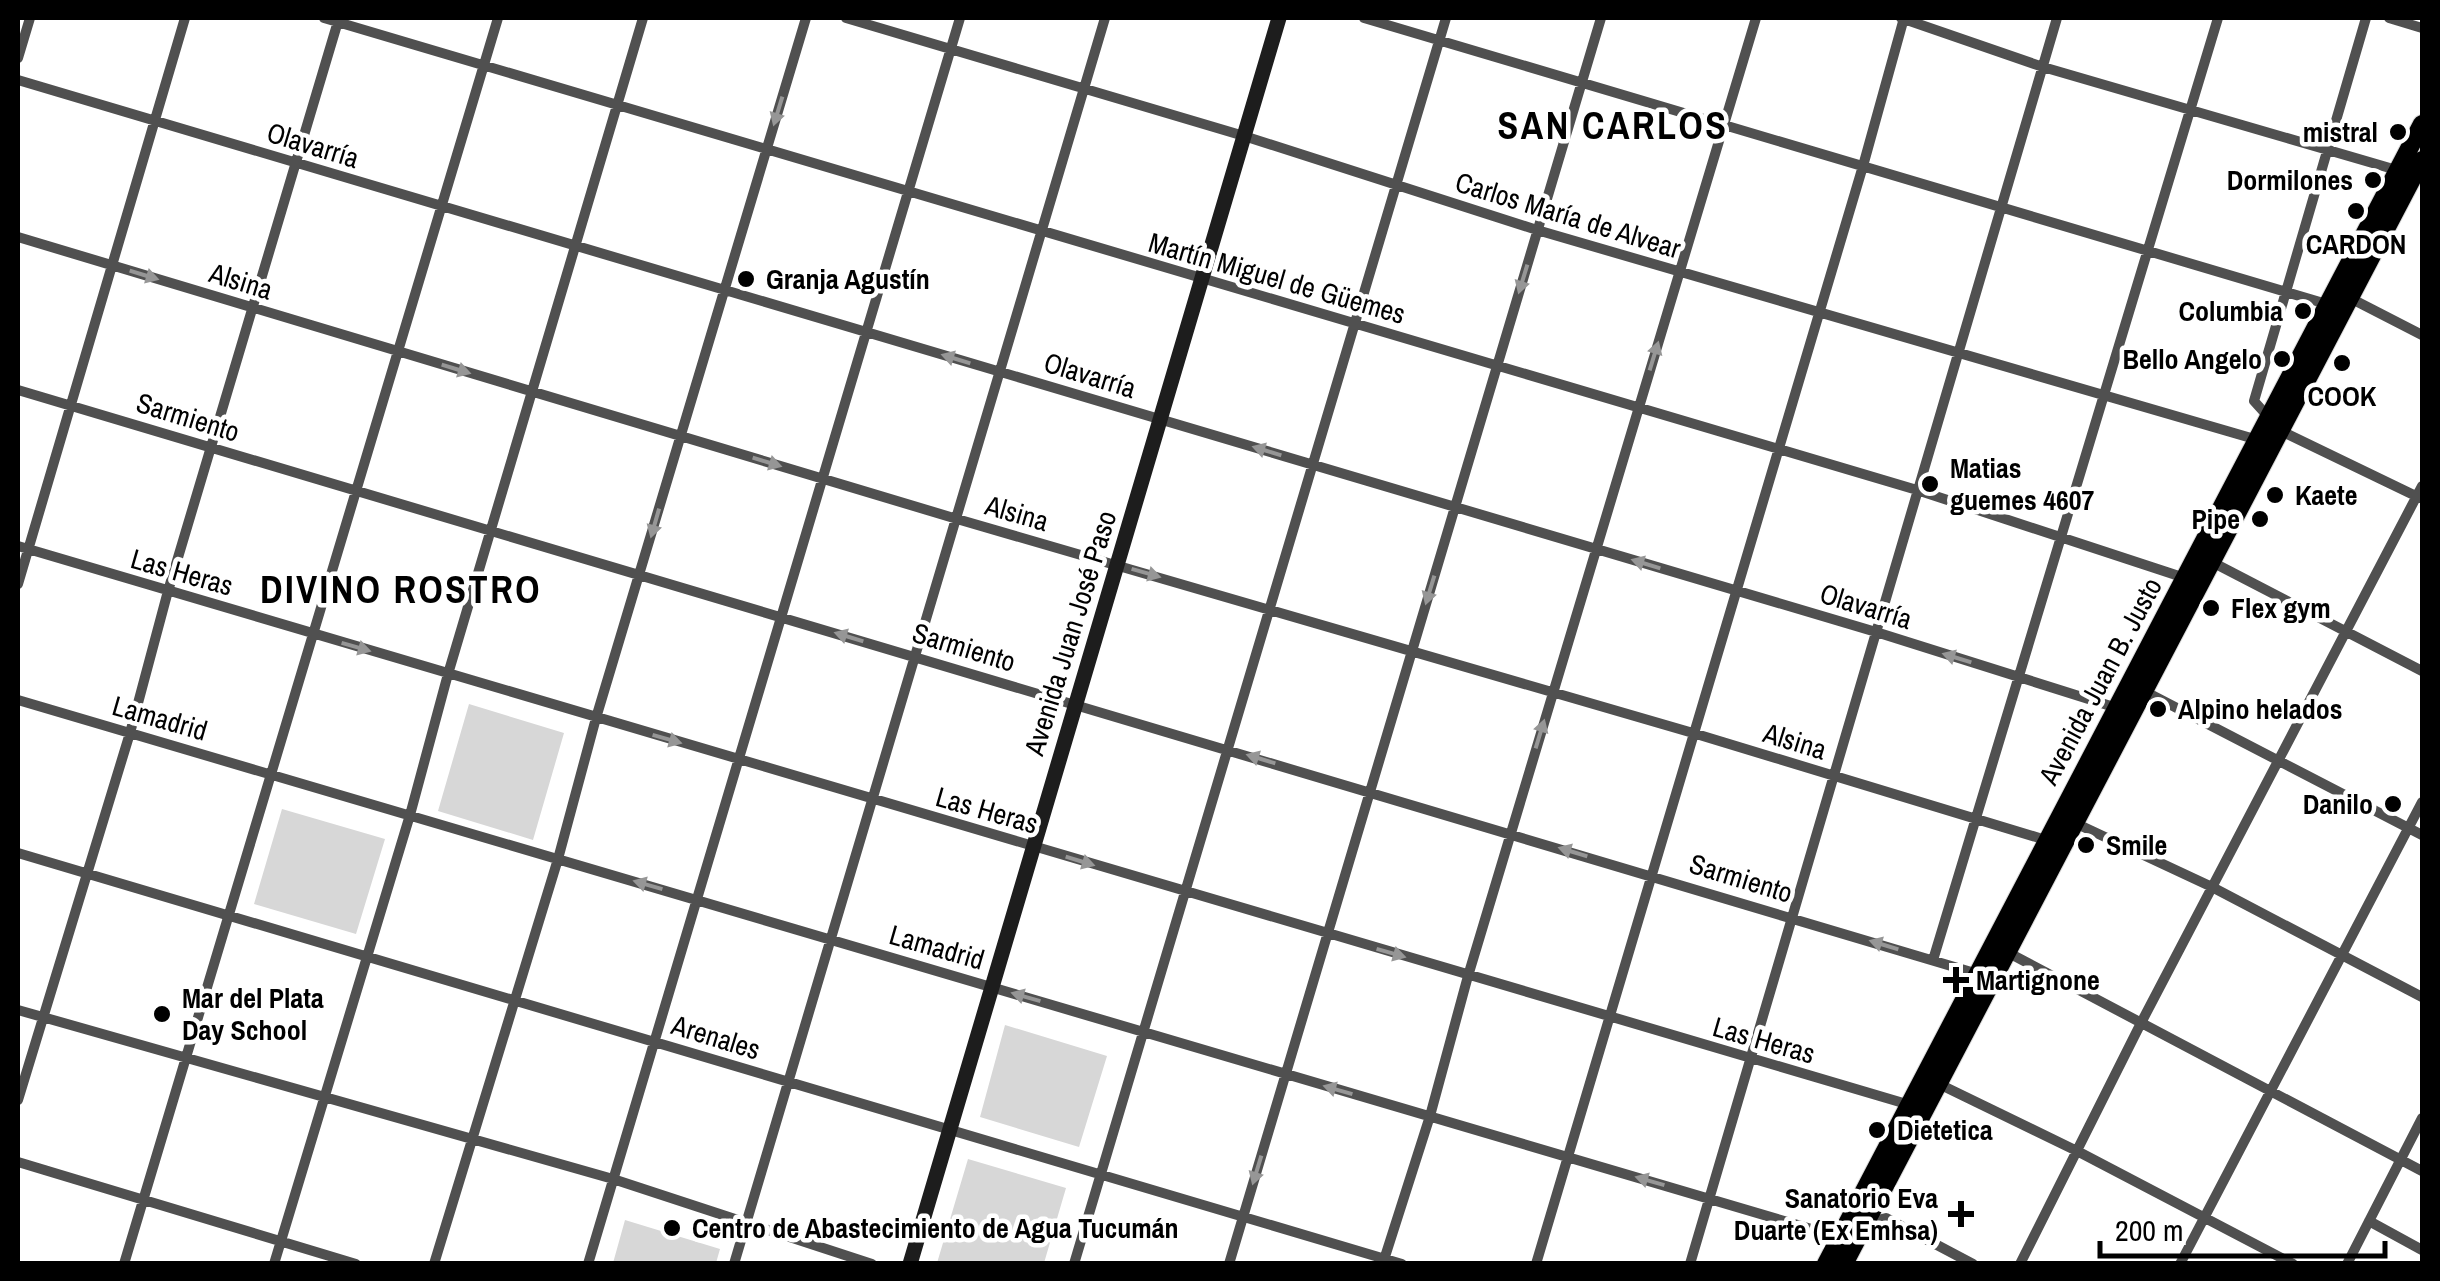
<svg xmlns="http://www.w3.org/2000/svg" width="2440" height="1281" viewBox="0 0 2440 1281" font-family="'Archivo Narrow',sans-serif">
<rect width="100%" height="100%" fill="#fff"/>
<path fill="#d7d7d7" d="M469 704 564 733 533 840 438 811Z
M282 809 385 839 356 934 254 904Z
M1005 1025 1107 1056 1079 1147 980 1117Z
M968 1159 1066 1188 1044 1263H937Z
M625 1220 720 1249 716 1263H613Z"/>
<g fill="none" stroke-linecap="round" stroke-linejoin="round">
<g stroke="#dbdbdb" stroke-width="20">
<path id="primary" d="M1826 1264 2422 124
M1844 1264 2422 160"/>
</g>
<path stroke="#505050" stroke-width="10" d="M324 18 1917 490 2185 578
M846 18 1244 136 1537 230 2258 440
M1364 18 2330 305
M1901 18 2043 67 2400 171
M2366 18 2254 401 2281 431 2420 498
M2389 18 2422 28
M18 58 30 18
M18 80 1876 632 2117 708
M18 237 957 519 1693 733 2049 841
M2346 299 2350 298 2422 335
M18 390 1978 974
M18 546 1910 1105
M2208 564 2212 562 2422 671
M18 584 185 18
M2144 691 2422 835
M18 700 1825 1233 1844 1228
M2075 823 2212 887 2422 997
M18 853 1402 1264
M2004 955 2007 952 2422 1171
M1933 960 2218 18
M18 1010 613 1179 872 1264
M1936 1086 1939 1084 2079 1152 2293 1264
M18 1100 130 733 168 591 339 18
M18 1162 356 1264
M2369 1221 2422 1250
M1865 1223 1886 1218 1973 1264
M1383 1263 1430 1116 1468 976 1756 18
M124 1264 498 18
M274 1264 410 815 448 674 643 18
M434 1264 558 859 596 718 806 18
M588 1264 960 18
M734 1264C858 848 983 433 1105 18
M1074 1264 1446 18
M1229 1264 1601 18
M1536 1264 1863 166 1904 18
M1690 1264 2057 18
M2020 1264 2141 1023 2422 486
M2180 1264 2422 802
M2347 1264 2422 1118"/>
<path stroke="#1d1d1d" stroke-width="15" d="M910 1264 1279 18"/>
<use href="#primary" stroke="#000" stroke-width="18"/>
</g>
<defs><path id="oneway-solid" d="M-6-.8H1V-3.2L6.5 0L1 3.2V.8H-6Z" transform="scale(2.5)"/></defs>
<g fill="#969696">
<use href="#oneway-solid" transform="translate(778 111) rotate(107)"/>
<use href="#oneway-solid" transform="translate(144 275) rotate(17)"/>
<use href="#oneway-solid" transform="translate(1523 279) rotate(107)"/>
<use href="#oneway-solid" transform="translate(1654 356) rotate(-73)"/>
<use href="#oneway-solid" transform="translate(956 359) rotate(-163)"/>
<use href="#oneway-solid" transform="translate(456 369) rotate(17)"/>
<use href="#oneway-solid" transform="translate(1267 451) rotate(-163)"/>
<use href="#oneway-solid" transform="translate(767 462) rotate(17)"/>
<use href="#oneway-solid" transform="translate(655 523) rotate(106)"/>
<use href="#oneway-solid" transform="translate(1646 564) rotate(-163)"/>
<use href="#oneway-solid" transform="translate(1146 573) rotate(16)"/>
<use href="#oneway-solid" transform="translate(1430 590) rotate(107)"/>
<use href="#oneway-solid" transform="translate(849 637) rotate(-163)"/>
<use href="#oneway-solid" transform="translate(356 647) rotate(16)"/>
<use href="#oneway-solid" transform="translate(1957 658) rotate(-163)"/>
<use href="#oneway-solid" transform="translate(1540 734) rotate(-73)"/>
<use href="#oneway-solid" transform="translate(667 739) rotate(16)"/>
<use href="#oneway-solid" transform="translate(1261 759) rotate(-163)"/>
<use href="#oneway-solid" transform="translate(1573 852) rotate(-163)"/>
<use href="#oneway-solid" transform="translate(1080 861) rotate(17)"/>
<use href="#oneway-solid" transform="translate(648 885) rotate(-164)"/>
<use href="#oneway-solid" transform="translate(1884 945) rotate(-163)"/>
<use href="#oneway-solid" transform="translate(1391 953) rotate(16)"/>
<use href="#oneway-solid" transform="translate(1026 997) rotate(-164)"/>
<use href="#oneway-solid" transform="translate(1338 1090) rotate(-164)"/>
<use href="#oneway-solid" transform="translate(1257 1170) rotate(107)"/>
<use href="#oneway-solid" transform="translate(1650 1181) rotate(-164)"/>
</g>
<g fill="#000" stroke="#fff" stroke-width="4">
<circle cx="2398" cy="132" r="10"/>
<circle cx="2373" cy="180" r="10"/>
<circle cx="2356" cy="211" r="10"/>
<circle cx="746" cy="279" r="10"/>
<circle cx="2303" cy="311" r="10"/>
<circle cx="2282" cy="359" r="10"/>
<circle cx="2342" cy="363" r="10"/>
<circle cx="1930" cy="484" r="10"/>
<circle cx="2275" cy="495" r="10"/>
<circle cx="2260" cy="519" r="10"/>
<circle cx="2211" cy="608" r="10"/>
<circle cx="2158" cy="709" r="10"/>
<circle cx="2393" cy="804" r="10"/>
<circle cx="2086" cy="845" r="10"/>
<path d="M1951 965h10v10h10v10h-10v10h-10v-10h-10v-10h10z"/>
<circle cx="162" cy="1014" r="10"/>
<circle cx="1877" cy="1130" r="10"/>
<path d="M1956 1199h10v10h10v10h-10v10h-10v-10h-10v-10h10z"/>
<circle cx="672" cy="1228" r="10"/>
</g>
<g text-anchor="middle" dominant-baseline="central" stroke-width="9" stroke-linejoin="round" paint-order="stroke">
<g font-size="28" font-weight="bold" fill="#000" stroke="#fff" text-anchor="start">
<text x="2378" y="132" text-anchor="end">mistral</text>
<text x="2353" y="180" text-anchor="end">Dormilones</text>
<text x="2356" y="244" text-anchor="middle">CARDON</text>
<text x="766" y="279">Granja Agustín</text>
<text x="2283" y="311" text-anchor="end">Columbia</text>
<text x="2262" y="359" text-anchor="end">Bello Angelo</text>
<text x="2342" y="396" text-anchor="middle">COOK</text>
<text x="1950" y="468">Matias<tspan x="1950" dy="32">guemes 4607</tspan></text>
<text x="2295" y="495">Kaete</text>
<text x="2240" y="519" text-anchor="end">Pipe</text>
<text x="2231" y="608">Flex gym</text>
<text x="2178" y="709">Alpino helados</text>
<text x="2373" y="804" text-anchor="end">Danilo</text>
<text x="2106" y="845">Smile</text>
<text x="1976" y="980">Martignone</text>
<text x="182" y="998">Mar del Plata<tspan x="182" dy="32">Day School</tspan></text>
<text x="1897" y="1130">Dietetica</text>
<text x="1938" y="1198" text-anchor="end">Sanatorio Eva<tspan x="1938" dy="32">Duarte (Ex Emhsa)</tspan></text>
<text x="692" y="1228">Centro de Abastecimiento de Agua Tucumán</text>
</g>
<g font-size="28" fill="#000" stroke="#fff">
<text transform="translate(313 145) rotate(17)">Olavarría</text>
<text transform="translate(1568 215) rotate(17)">Carlos María de Alvear</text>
<text transform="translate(1277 278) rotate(16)">Martín Miguel de Güemes</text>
<text transform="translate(241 281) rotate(17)">Alsina</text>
<text transform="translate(1090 375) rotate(17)">Olavarría</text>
<text transform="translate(188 417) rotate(17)">Sarmiento</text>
<text transform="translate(1017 513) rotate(16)">Alsina</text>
<text transform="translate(182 572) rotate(16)">Las Heras</text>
<text transform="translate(1866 606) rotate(17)">Olavarría</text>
<text transform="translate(1070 633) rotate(-73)">Avenida Juan José Paso</text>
<text transform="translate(964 647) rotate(17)">Sarmiento</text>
<text transform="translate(2100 681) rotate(-62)">Avenida Juan B. Justo</text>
<text transform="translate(160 718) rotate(16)">Lamadrid</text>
<text transform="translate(1795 741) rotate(17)">Alsina</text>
<text transform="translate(987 810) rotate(16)">Las Heras</text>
<text transform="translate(1741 878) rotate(17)">Sarmiento</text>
<text transform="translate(937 947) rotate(16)">Lamadrid</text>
<text transform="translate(716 1037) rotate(17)">Arenales</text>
<text transform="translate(1764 1040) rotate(16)">Las Heras</text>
</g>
<g font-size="38" font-weight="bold" letter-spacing="2.5" fill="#000" stroke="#fff">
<text x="1613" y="125">SAN CARLOS</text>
<text x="401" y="589">DIVINO ROSTRO</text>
</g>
</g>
<rect width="2440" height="1281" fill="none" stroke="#000000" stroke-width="40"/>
<path d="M2100 1241v15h285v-15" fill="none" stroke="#000000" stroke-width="5"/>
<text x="2115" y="1241" font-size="30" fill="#000000" stroke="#ffffff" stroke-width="8" paint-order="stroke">200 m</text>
</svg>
